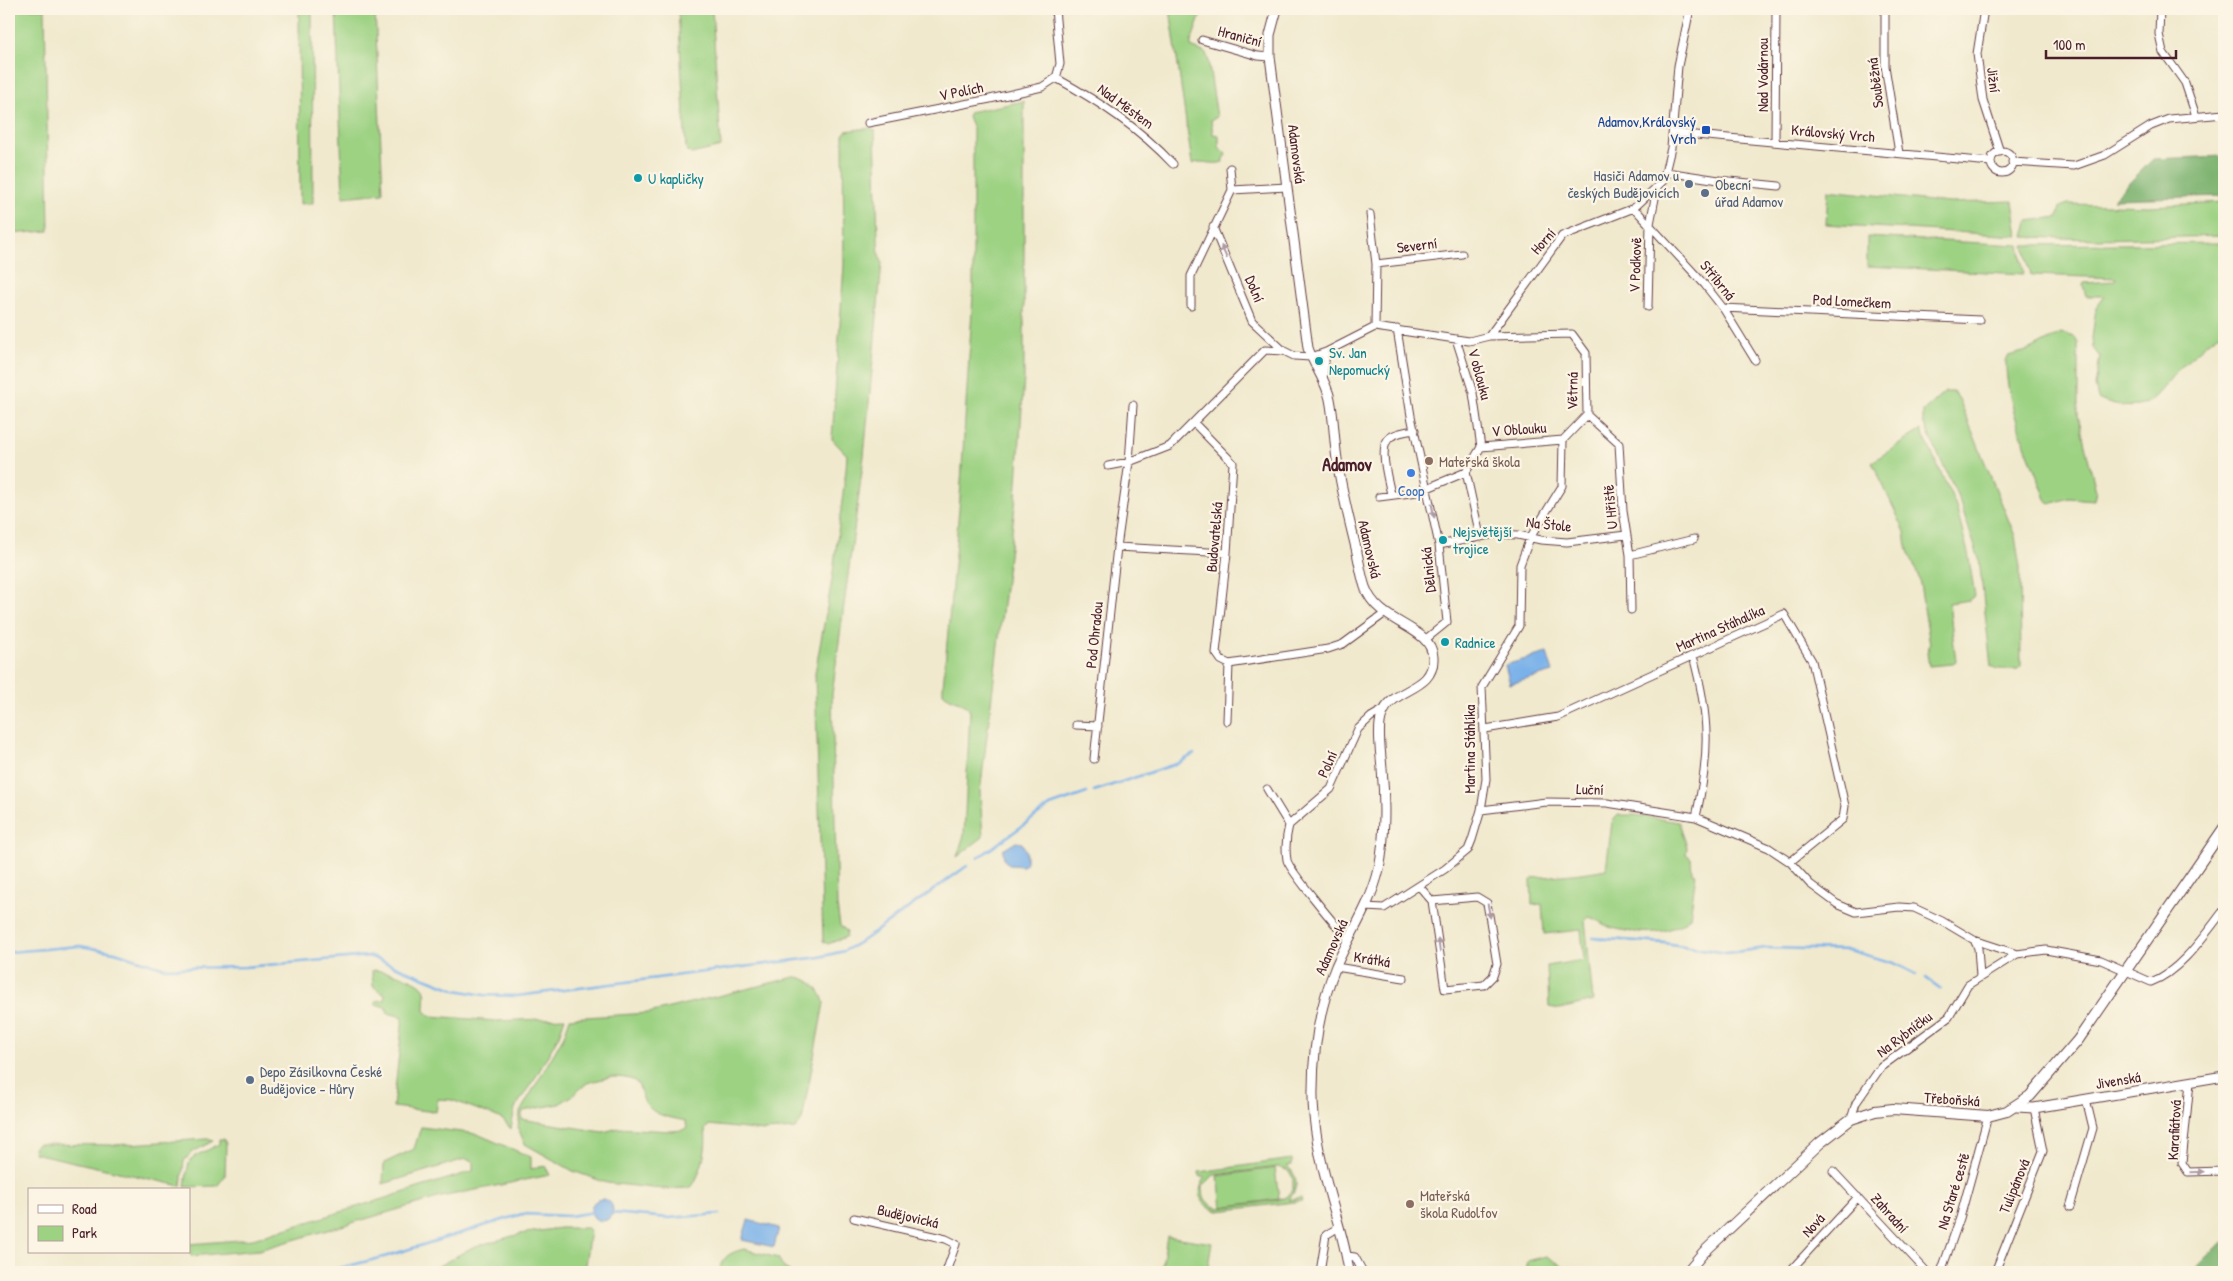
<svg xmlns="http://www.w3.org/2000/svg" width="2233" height="1281" viewBox="0 0 2233 1281" font-family="'Patrick Hand',sans-serif">
<rect width="100%" height="100%" fill="#fcf5e5"/>
<filter id="ink" filterUnits="userSpaceOnUse"><feTurbulence type="fractalNoise" baseFrequency=".02" numOctaves="2"/><feDisplacementMap in="SourceGraphic" scale="10" xChannelSelector="R" yChannelSelector="G"/><feConvolveMatrix kernelMatrix="1 2 1 2 8 2 1 2 1" color-interpolation-filters="sRGB"/></filter>
<filter id="wash" filterUnits="userSpaceOnUse"><feTurbulence type="fractalNoise" baseFrequency=".0096" numOctaves="4" result="noise"/><feDisplacementMap in="SourceGraphic" scale="20" xChannelSelector="R" yChannelSelector="G"/><feGaussianBlur stdDeviation="1.12" result="paint"/><feColorMatrix in="noise" values="0 0 0 0 0 0 0 0 0 0 0 0 0 0 0 0 0 1.4 0 .05"/><feComposite in="paint" operator="in"/></filter>
<g filter="url(#wash)">
<rect width="100%" height="100%" fill="#f0e9cd"/>
<path fill="#9dd283" stroke="#747857" fill-rule="evenodd" d="M9 9H45L49 231 9 234Z
M299 9H312L313 203 300 204Z
M336 9H375L383 193 343 197Z
M678 9H712L721 147 691 154 686 149Z
M1170 9H1203L1191 42V47L1206 53 1208 59 1217 117 1211 120 1213 134 1219 135V147L1226 154 1223 162C1212 166 1203 159 1192 164Z
M1024 101V377L1016 498 980 793 983 837 957 857 964 835 970 712C967 701 950 701 943 693V687L960 498 973 295V128L968 117 969 112Z
M869 128 875 130 878 240 879 255 882 262 864 456 832 694 837 906 840 926 847 931 846 937 828 944 823 941 815 673 832 580 846 470 847 455 832 439 844 265 843 135 846 131Z
M1828 190 1950 203 2013 201 2018 236 1826 224Z
M2224 202V236L2097 239 2024 237 2028 221 2058 217 2060 207 2068 204 2150 206Z
M1867 237 2019 245 2024 274 1867 266Z
M2224 243V292L2218 294 2224 300V331C2207 342 2192 356 2177 371 2167 381 2157 400 2142 405 2129 409 2109 405 2098 399L2095 386 2100 357 2093 348 2092 338 2096 308 2105 296H2086L2083 285 2084 283 2115 281 2117 278 2031 275 2024 245Z
M2061 333 2075 337 2078 342V415L2096 491 2094 500 2069 498 2050 504 2046 499C2031 458 2005 404 2006 361L2008 356 2027 351Z
M1945 392H1954L1959 399 2015 536 2020 568 2021 666 2018 669H1997L1991 666 1979 559 1959 499 1923 422V412Z
M1921 430 1955 503 1968 553 1974 590 1975 596 1970 600 1949 603 1956 662 1953 664 1929 666 1927 653 1930 644 1919 578 1907 548 1905 532 1872 462Z
M1618 815H1635L1679 822 1687 847 1686 854 1691 858 1692 873 1696 874 1690 917C1670 937 1638 934 1612 928 1604 926 1596 918 1588 917L1585 920 1593 1001 1560 1009 1549 1007 1547 966 1584 960 1581 930 1544 934 1542 904 1532 905 1531 880 1533 878C1558 875 1582 874 1606 869L1612 822Z
M372 970C384 971 422 978 425 991 426 997 425 1005 425 1011L431 1016 496 1021 565 1018 559 1035 537 1075 515 1108 511 1129 503 1120 495 1116 452 1100 438 1099 436 1112 393 1107 403 1017 388 1013 386 1007 375 1004 376 1001 385 1000V995L373 986Z
M795 977C808 977 822 990 824 1003L802 1120 795 1129 764 1131 709 1125 705 1130C708 1147 702 1170 693 1185L688 1188 662 1189 607 1183 573 1171 525 1144 518 1128 520 1112 564 1036 570 1018 649 1013ZM610 1077C653 1077 631 1092 652 1110 661 1117 674 1118 685 1121L687 1127 683 1130 671 1131 619 1128 603 1132 521 1119 523 1111 559 1104 572 1096 587 1083Z
M421 1127 477 1134 531 1157V1169L545 1166 550 1175 441 1197 259 1250 191 1256 189 1244 253 1239 473 1171V1161L465 1159 383 1184 384 1163 414 1149Z
M208 1139 213 1141 191 1153 184 1161 181 1186 34 1153V1148L38 1144 113 1145Z
M219 1139H224L226 1144 225 1176 217 1186 185 1187C190 1149 188 1162 219 1144Z
M1292 1159V1165L1287 1166C1299 1176 1299 1189 1288 1200L1301 1198 1302 1201 1218 1211C1200 1207 1195 1191 1206 1177H1200L1199 1172ZM1278 1167 1289 1171 1293 1178V1190L1287 1197 1278 1200 1218 1208C1207 1205 1202 1198 1203 1186L1214 1175Z
M1275 1168 1279 1199 1222 1207 1218 1176Z
M560 1228H587L590 1230 584 1272H428L473 1247 520 1234Z
M1167 1236 1212 1243 1207 1272H1161Z
M744 1249 778 1258 784 1268 791 1272H719C723 1256 729 1253 744 1249Z
M1546 1256 1573 1272H1526L1528 1261Z"/>
<path fill="#7eb471" stroke="#646a4e" d="M2224 156V196L2113 199 2153 159Z
M2223 1241 2224 1272H2192Z"/>
<path fill="#79b1e9" stroke="#62688a" d="M1547 653 1553 672 1510 684 1505 665Z
M1016 842 1022 843 1026 851V864L1023 866 1009 865 1004 860 1003 850Z
M591 1210a11 11 0 1 1 22 0a11 11 0 1 1-22 0Z
M748 1220 779 1228 774 1247 742 1240Z"/>
<g fill="none" stroke-linecap="round" stroke-linejoin="round">
<path stroke="#79b1e9" stroke-width="2.5" d="M1094 791 1179 763 1194 754
M978 858 1050 806 1087 793
M1593 938 1665 943 1726 953 1767 948 1849 950 1894 963 1916 974
M9 952 80 946 115 952 165 968 245 967 369 956 456 990 484 995 517 996 820 957 844 951 865 939 967 866
M1926 978 1941 989
M612 1213 669 1218 720 1214
M324 1272 384 1257 522 1214 569 1216 594 1212"/>
</g>
</g>
<g filter="url(#ink)">
<g fill="none" stroke-linecap="round" stroke-linejoin="round">
<g stroke="#633d43" stroke-width="9">
<path id="minor" d="M1055 9 1060 64 1056 78
M1885 9V66L1899 153
M1984 9 1977 54 1983 100 2000 152
M2160 9 2159 34 2163 52 2185 83 2196 116
M1202 40 1258 56 1270 57
M1056 78C1100 102 1139 128 1173 164
M868 123 990 99 1042 87 1056 78
M1674 133 1991 162
M1775 142 1776 9
M1991 162a11 11 0 1 1 22 0a11 11 0 1 1-22 0Z
M2012 162 2074 166 2105 155 2151 126 2169 119 2224 114
M1666 172 1719 180 1779 186
M1232 190 1287 187
M1634 208 1705 285 1723 308 1755 360
M1370 214 1376 264 1375 327
M1213 227 1252 321 1284 351
M1376 264 1462 254
M1191 306V276L1232 190 1230 168
M1648 307 1650 224 1657 188
M1723 308 1980 320
M1397 329 1411 416 1439 545 1447 622 1426 639
M1456 339 1473 393 1481 447
M1323 379 1326 352
M1587 415 1619 444 1623 511 1630 555 1631 610
M1194 423 1233 463 1227 553 1216 653 1221 660 1229 664 1328 649 1343 644 1384 614
M1108 466 1129 462 1170 446 1265 350 1284 351 1294 356 1311 357 1326 352 1375 327 1469 341 1489 336 1562 236 1634 208 1663 181 1671 148 1678 66 1690 9
M1391 495C1389 481 1376 444 1392 436 1399 432 1408 431 1415 430
M1379 497 1418 492 1466 472
M1480 536 1466 472 1481 447 1563 440
M1439 545 1495 534 1518 535 1541 540 1567 542 1626 535
M1117 547 1227 553
M1630 555 1694 539
M1693 656C1710 718 1710 754 1696 817
M1227 721 1229 664
M1076 725 1098 726
M1485 729 1558 717 1784 614 1812 661 1845 806 1843 819 1790 862
M1094 759 1117 547 1129 462 1133 405
M1267 789 1289 825C1286 837 1285 848 1287 860 1288 868 1340 932 1349 939
M1481 810 1546 802 1607 803 1696 817 1769 848 1790 862 1810 884 1837 904 1856 912 1899 907 1914 908 1942 921 1974 940 2017 954
M1289 825 1331 789 1358 729 1371 717 1383 710
M1419 886 1432 901 1445 989 1484 985 1493 976 1497 964 1487 903 1477 897 1432 901
M1365 907 1384 908 1445 869 1468 850 1472 840 1481 810 1486 779 1482 687 1519 626 1520 565 1530 538 1562 486 1563 440 1587 415 1586 353 1572 334 1489 336
M1974 940 1978 948 1980 976
M1336 967 1404 978
M2190 1082 2182 1163 2188 1172 2224 1171
M1851 1119 1856 1103 1881 1067 1949 1017 1968 985 2017 954 2046 950 2101 960 2151 982C2180 972 2206 933 2224 910
M1833 1171 1927 1272
M2070 1207 2093 1128 2086 1099
M854 1218 946 1239 956 1244 946 1272
M1347 1256 1355 1257 1363 1272
M1320 1272 1326 1235 1339 1227
M1789 1272 1858 1197
M1941 1272 1960 1218 1988 1116
M1995 1272 2043 1151 2034 1108"/>
</g>
<g stroke="#633d43" stroke-width="11">
<path id="tertiary" d="M1277 9 1270 35V57L1308 348C1314 366 1326 380 1330 399 1334 419 1334 439 1337 459 1341 489 1349 519 1356 548 1359 561 1361 575 1365 587 1378 625 1431 625 1433 657 1435 695 1385 685 1380 723 1378 738 1381 754 1382 769 1385 799 1385 840 1379 869 1371 904 1350 934 1336 966 1320 1005 1313 1048 1313 1090 1312 1126 1321 1164 1331 1199 1338 1223 1346 1247 1349 1272
M2017 1107 2034 1108 2224 1076"/>
</g>
<g stroke="#633d43" stroke-width="12">
<path id="secondary" d="M1687 1272 1703 1253 1820 1143 1851 1119 1875 1111 1893 1109 1988 1116 2007 1111 2030 1096 2078 1040 2224 828"/>
</g>
<use href="#minor" stroke="#fff" stroke-width="7"/>
<use href="#tertiary" stroke="#fff" stroke-width="9"/>
<use href="#secondary" stroke="#fff" stroke-width="10"/>
</g>
<defs><path id="oneway-solid" d="M-6-.8H1V-3.2L6.5 0L1 3.2V.8H-6Z" transform="scale(1.25)"/></defs>
<g fill="#ae9aa0">
<use href="#oneway-solid" transform="translate(1224 252) rotate(-114)"/>
<use href="#oneway-solid" transform="translate(1433 511) rotate(79)"/>
<use href="#oneway-solid" transform="translate(1489 911) rotate(79)"/>
<use href="#oneway-solid" transform="translate(1439 945) rotate(-98)"/>
<use href="#oneway-solid" transform="translate(2197 1172) rotate(-1)"/>
</g>
</g>
<rect fill="#1a4fb4" stroke="#fcf5e5" stroke-width="2" x="1701" y="125" width="10" height="10" rx="2.5"/>
<g fill="#0f9aa8" stroke="#fcf5e5" stroke-width="2">
<circle cx="638" cy="178" r="5"/>
<circle cx="1319" cy="361" r="5"/>
<circle cx="1443" cy="540" r="5"/>
<circle cx="1445" cy="642" r="5"/>
</g>
<g fill="#5c6f8a" stroke="#fcf5e5" stroke-width="2">
<circle cx="1689" cy="184" r="5"/>
<circle cx="1705" cy="193" r="5"/>
<circle cx="250" cy="1080" r="5"/>
</g>
<g fill="#8d6e63" stroke="#fcf5e5" stroke-width="2">
<circle cx="1429" cy="461" r="5"/>
<circle cx="1410" cy="1204" r="5"/>
</g>
<circle fill="#3f7fe0" stroke="#fcf5e5" stroke-width="2" cx="1411" cy="473" r="5"/>
<g text-anchor="middle" dominant-baseline="central" stroke-width="4.5" stroke-linejoin="round" paint-order="stroke">
<g font-size="15" fill="#4a1f2b" stroke="#fcf5e5">
<text transform="translate(1240 36) rotate(15)">Hraniční</text>
<text transform="translate(1762 75) rotate(-90)">Nad Vodárnou</text>
<text transform="translate(1994 80) rotate(83)">Jižní</text>
<text transform="translate(1875 83) rotate(-97)">Souběžná</text>
<text transform="translate(961 91) rotate(-11)">V Polích</text>
<text transform="translate(1126 106) rotate(36)">Nad Městem</text>
<text transform="translate(1833 133) rotate(5)">Královský Vrch</text>
<text transform="translate(1297 154) rotate(83)">Adamovská</text>
<text transform="translate(1543 241) rotate(-48)">Horní</text>
<text transform="translate(1417 245) rotate(-7)">Severní</text>
<text transform="translate(1635 265) rotate(-88)">V Podkově</text>
<text transform="translate(1718 280) rotate(51)">Stříbrná</text>
<text transform="translate(1255 289) rotate(68)">Dolní</text>
<text transform="translate(1852 301) rotate(3)">Pod Lomečkem</text>
<text transform="translate(1480 374) rotate(75)">V oblouku</text>
<text transform="translate(1572 391) rotate(-89)">Větrná</text>
<text transform="translate(1519 429) rotate(-4)">V Oblouku</text>
<text transform="translate(1610 507) rotate(-95)">U Hřiště</text>
<text transform="translate(1549 524) rotate(6)">Na Štole</text>
<text transform="translate(1214 537) rotate(-85)">Budovatelská</text>
<text transform="translate(1370 549) rotate(77)">Adamovská</text>
<text transform="translate(1428 570) rotate(-96)">Dělnická</text>
<text transform="translate(1720 628) rotate(-24)">Martina Stáhalíka</text>
<text transform="translate(1094 635) rotate(-84)">Pod Ohradou</text>
<text transform="translate(1469 749) rotate(-90)">Martina Stáhlíka</text>
<text transform="translate(1327 764) rotate(-66)">Polní</text>
<text transform="translate(1590 789) rotate(2)">Luční</text>
<text transform="translate(1331 947) rotate(-66)">Adamovská</text>
<text transform="translate(1372 959) rotate(9)">Krátká</text>
<text transform="translate(1904 1034) rotate(-37)">Na Rybníčku</text>
<text transform="translate(2118 1080) rotate(-9)">Jivenská</text>
<text transform="translate(1952 1099) rotate(4)">Třeboňská</text>
<text transform="translate(2174 1130) rotate(-87)">Karafiátová</text>
<text transform="translate(2014 1186) rotate(-68)">Tulipánová</text>
<text transform="translate(1953 1191) rotate(-73)">Na Staré cestě</text>
<text transform="translate(1890 1213) rotate(48)">Zahradní</text>
<text transform="translate(908 1216) rotate(13)">Budějovická</text>
<text transform="translate(1813 1225) rotate(-48)">Nová</text>
</g>
<g font-size="15" fill="#164399" stroke="#fcf5e5" text-anchor="end">
<text x="1696" y="121">Adamov,Královský<tspan x="1696" dy="17">Vrch</tspan></text>
</g>
<g font-size="15" fill="#4e5e75" stroke="#fcf5e5" text-anchor="start">
<text x="1679" y="175" text-anchor="end">Hasiči Adamov u<tspan x="1679" dy="17">českých Budějovicích</tspan></text>
<text x="1715" y="184">Obecní<tspan x="1715" dy="17">úřad Adamov</tspan></text>
<text x="260" y="1071">Depo Zásilkovna České<tspan x="260" dy="17">Budějovice - Hůry</tspan></text>
</g>
<g font-size="15" fill="#0d838f" stroke="#fcf5e5" text-anchor="start">
<text x="648" y="178">U kapličky</text>
<text x="1329" y="352">Sv. Jan<tspan x="1329" dy="17">Nepomucký</tspan></text>
<text x="1453" y="531">Nejsvětější<tspan x="1453" dy="17">trojice</tspan></text>
<text x="1455" y="642">Radnice</text>
</g>
<g font-size="15" fill="#785e54" stroke="#fcf5e5" text-anchor="start">
<text x="1439" y="461">Mateřská škola</text>
<text x="1420" y="1195">Mateřská<tspan x="1420" dy="17">škola Rudolfov</tspan></text>
</g>
<g font-size="15" fill="#366cbe" stroke="#fcf5e5">
<text x="1411" y="490">Coop</text>
</g>
<g font-size="18" font-weight="bold" fill="#4a1f2b" stroke="#fcf5e5">
<text x="1347" y="464">Adamov</text>
</g>
</g>
<rect width="2233" height="1281" fill="none" stroke="#fcf5e5" stroke-width="30"/>
<rect x="28" y="1188" width="162" height="65" fill="#fcf5e5" stroke="#b59f9b"/>
<rect x="38" y="1205" width="25" height="8" fill="#ffffff" stroke="#b59f9b"/>
<text x="72" y="1214" font-size="15" fill="#4a1f2b">Road</text>
<rect x="38" y="1226" width="25" height="15" fill="#9dd283" stroke="#b59f9b"/>
<text x="72" y="1238" font-size="15" fill="#4a1f2b">Park</text>
<path d="M2046 50v8h130v-8" fill="none" stroke="#4a1f2b" stroke-width="2.5"/>
<text x="2053" y="50" font-size="15" fill="#4a1f2b" stroke="#fcf5e5" stroke-width="4" paint-order="stroke">100 m</text>
</svg>
